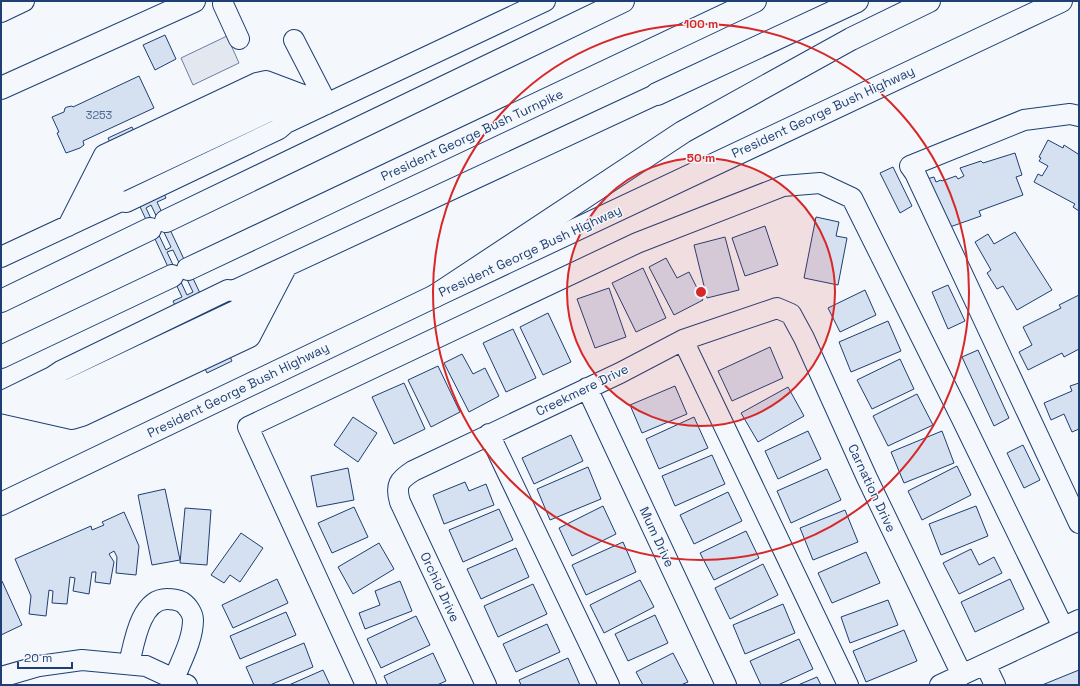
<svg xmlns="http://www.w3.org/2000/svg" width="1080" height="686" viewBox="0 0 1080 686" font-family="'Space Grotesk',sans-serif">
<rect width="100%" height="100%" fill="#f4f7fb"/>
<path fill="#e3e8f0" stroke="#687fa3" d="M227 36 239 63 193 85 181 58Z"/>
<path fill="#d5e0f0" stroke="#1d3f73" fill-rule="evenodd" d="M165 35 176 59 155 70 143 45Z
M139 76 154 108 83 141 84 145 80 148 66 153 57 133 59 132 52 117 64 112 65 108 67 107 72 106 73 107Z
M132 127 166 198 157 202 232 361 207 373 173 301 182 297 108 138ZM151 205 171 247 166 250 146 208ZM173 250 193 292 187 295 167 252Z
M1048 140 1063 148 1064 145 1078 154 1079 152V211L1073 207 1075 204 1034 182 1038 174 1042 176 1048 166 1039 161 1041 158 1039 157Z
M1015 153 1022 175 1016 177 1023 195 979 211 981 216 947 228 927 179 934 177 936 182 941 180 942 181 956 176 958 179 964 176 960 168 981 161 983 163Z
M893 167 912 206 900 213 880 173Z
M816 217 839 222 836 236 847 238 838 285 804 278Z
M765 226 778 265 745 276 732 238Z
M1015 232 1052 290 1017 310 1003 286 997 289 987 273 991 270 975 242 988 234 994 244Z
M725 237 739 290 707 298 694 245Z
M666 258 677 278 689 272 703 300 674 315 649 267Z
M643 268 666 318 636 332 612 283Z
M948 285 965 321 948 329 932 292Z
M609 288 626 337 595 348 577 299Z
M865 290 876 315 840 332 828 308Z
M1079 295V349L1064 357 1062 353 1028 370 1019 352 1032 345 1023 327 1061 308 1059 305Z
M548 313 571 362 543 375 520 327Z
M888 321 901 351 851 372 839 342Z
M513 329 536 378 506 392 483 343Z
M770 347 783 378 732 401 718 371Z
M978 350 1009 418 994 426 962 357Z
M462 354 473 374 485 368 499 396 469 412 444 363Z
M900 359 914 389 872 409 857 380Z
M438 366 460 412 431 427 408 380Z
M404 383 425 429 394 444 372 397Z
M1079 383V429L1072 432 1064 414 1051 420 1044 403 1072 391 1070 386Z
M675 386 687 414 642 433 630 405Z
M788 387 804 416 758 442 741 413Z
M917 394 933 425 888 446 873 416Z
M353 417 377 433 358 462 334 445Z
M694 417 708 448 659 469 646 439Z
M808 431 821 459 778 479 765 451Z
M942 431 954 463 904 483 891 452Z
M571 435 583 461 534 484 522 458Z
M1023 445 1040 480 1024 488 1007 453Z
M712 455 725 484 675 506 662 476Z
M957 466 971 495 922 520 908 491Z
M588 467 601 499 550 520 537 489Z
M348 468 354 500 317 507 311 476Z
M827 469 841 500 791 523 777 491Z
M465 482 469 491 486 484 494 505 444 524 433 495Z
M165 489 180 560 152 565 138 495Z
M728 492 742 521 694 544 680 515Z
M603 506 616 534 572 556 559 528Z
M976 506 988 536 941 555 929 524Z
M354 507 368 537 332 553 318 523Z
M185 508 211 510 207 565 180 563Z
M499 509 513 540 463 562 449 530Z
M845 510 858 542 813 560 800 528Z
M124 512 139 546 136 575 116 573 117 557 114 551 109 554 114 562 110 584 95 582 96 572H92L89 594 73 591 75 578 70 577 67 604 52 603 53 591 49 590 46 616 29 614 31 596 15 559 91 526 92 530 104 525 102 522Z
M746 531 759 558 714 580 700 553Z
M241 533 263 548 240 582 230 575 224 583 211 575Z
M623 542 636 572 586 595 572 565Z
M379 543 394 569 353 594 338 567Z
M516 548 529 577 481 599 467 569Z
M971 549 979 565 994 557 1002 573 959 594 943 563Z
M866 552 880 583 832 603 818 573Z
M763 564 778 595 730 619 715 588Z
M277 579 288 603 233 628 222 605Z
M1010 579 1024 609 975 632 961 602Z
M640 580 654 607 604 633 590 605Z
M2 581 22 625 1 635V582Z
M400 581 412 611 365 629 359 613 380 605 375 591Z
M533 584 547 614 498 637 484 606Z
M888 600 898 625 850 643 841 617Z
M783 604 795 633 745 654 733 625Z
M286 612 296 635 240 659 230 636Z
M655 615 668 643 628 661 615 634Z
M416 616 430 645 381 668 367 639Z
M547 624 560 652 516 672 503 644Z
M904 630 917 661 866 682 853 651Z
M799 639 813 669 778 685H761L750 661Z
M304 643 313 667 270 685H254L246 667Z
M433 653 446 681 437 685H388L384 676Z
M673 653 688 682 681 685H643L636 672Z
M568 658 580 685H521L519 680Z
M323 670 330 685H289Z
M1079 670V685H1042Z
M817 677 821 685H798Z"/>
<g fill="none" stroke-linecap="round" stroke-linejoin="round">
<g stroke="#1d3f73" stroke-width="22">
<path id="minor" d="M223 4 239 39
M1 12 24 1
M294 40 327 104
M1079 116 1070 114 1024 120 910 166 915 173 1079 523
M97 186 110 168 263 96 273 94 291 97
M96 201 117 183 270 111 303 106
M68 226 104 155 257 83 266 81 327 104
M1 257 121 201 126 202 279 129 286 123 545 1
M683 340 848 685
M587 388 726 685
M32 396 70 389 237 310 257 292
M1 402 52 377 61 371 228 290 233 291 657 94
M1 403 72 419 82 416 250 337 287 266
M51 405 66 406 76 404 244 325 258 306
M489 434 609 685
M129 664C134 644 140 599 167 599 172 599 178 600 182 602 188 606 193 614 193 620 193 640 181 661 174 679
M985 664 995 685
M1 677 39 666 82 660 146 666 187 685
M366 685 248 427 637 243 783 186 820 183 852 198 961 417 1063 627
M486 685 400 502C395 485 399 480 413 471L620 373 683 340 777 308 791 314 804 338 867 478 962 675
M940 685 1079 620"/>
</g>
<g stroke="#1d3f73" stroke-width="24">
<path id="major" d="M1 88 194 1
M1 504 435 296 1061 1"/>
</g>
<g stroke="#1d3f73" stroke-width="24">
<path id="highway" d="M657 94 857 1
M166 221 623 1
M188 269 755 1
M435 296 683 132 851 39 929 1
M1 301 150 229
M1 357 172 276"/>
</g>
<use href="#minor" stroke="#f4f7fb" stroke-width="20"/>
<use href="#major" stroke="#f4f7fb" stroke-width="22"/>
<use href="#highway" stroke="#f4f7fb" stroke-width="22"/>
</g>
<circle cx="701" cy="292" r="134" fill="#d62828" fill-opacity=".12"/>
<g fill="none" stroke="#d62828" stroke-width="2">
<circle cx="701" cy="292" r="134"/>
<circle cx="701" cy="292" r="268"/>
</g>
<g text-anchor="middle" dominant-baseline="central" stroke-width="3" stroke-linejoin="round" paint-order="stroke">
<g font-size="11" fill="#4b6792">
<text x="99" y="115">3253</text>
</g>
<g font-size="13" fill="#1d3f73" stroke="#f4f7fb">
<text transform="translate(823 112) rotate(-25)">President George Bush Highway</text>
<text transform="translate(472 135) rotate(-25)">President George Bush Turnpike</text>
<text transform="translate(530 251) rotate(-25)">President George Bush Highway</text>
<text transform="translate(238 390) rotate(-26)">President George Bush Highway</text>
<text transform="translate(582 390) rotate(-26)">Creekmere Drive</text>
<text transform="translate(872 488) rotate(65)">Carnation Drive</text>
<text transform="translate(657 537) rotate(65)">Mum Drive</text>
<text transform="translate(440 587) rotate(65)">Orchid Drive</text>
</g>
</g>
<circle cx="701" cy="292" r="6" fill="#d62828" stroke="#f4f7fb" stroke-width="2"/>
<g font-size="12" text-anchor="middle" font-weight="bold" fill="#d62828" stroke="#f4f7fb" stroke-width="3" stroke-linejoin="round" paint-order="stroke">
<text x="701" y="28">100 m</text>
<text x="701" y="162">50 m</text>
</g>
<rect width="1080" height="686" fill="none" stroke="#1d3f73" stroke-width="4"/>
<path d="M18 662v6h54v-6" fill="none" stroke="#1d3f73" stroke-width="2"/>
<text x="24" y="662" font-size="12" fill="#1d3f73" stroke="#f4f7fb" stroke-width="3" paint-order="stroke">20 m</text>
</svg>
